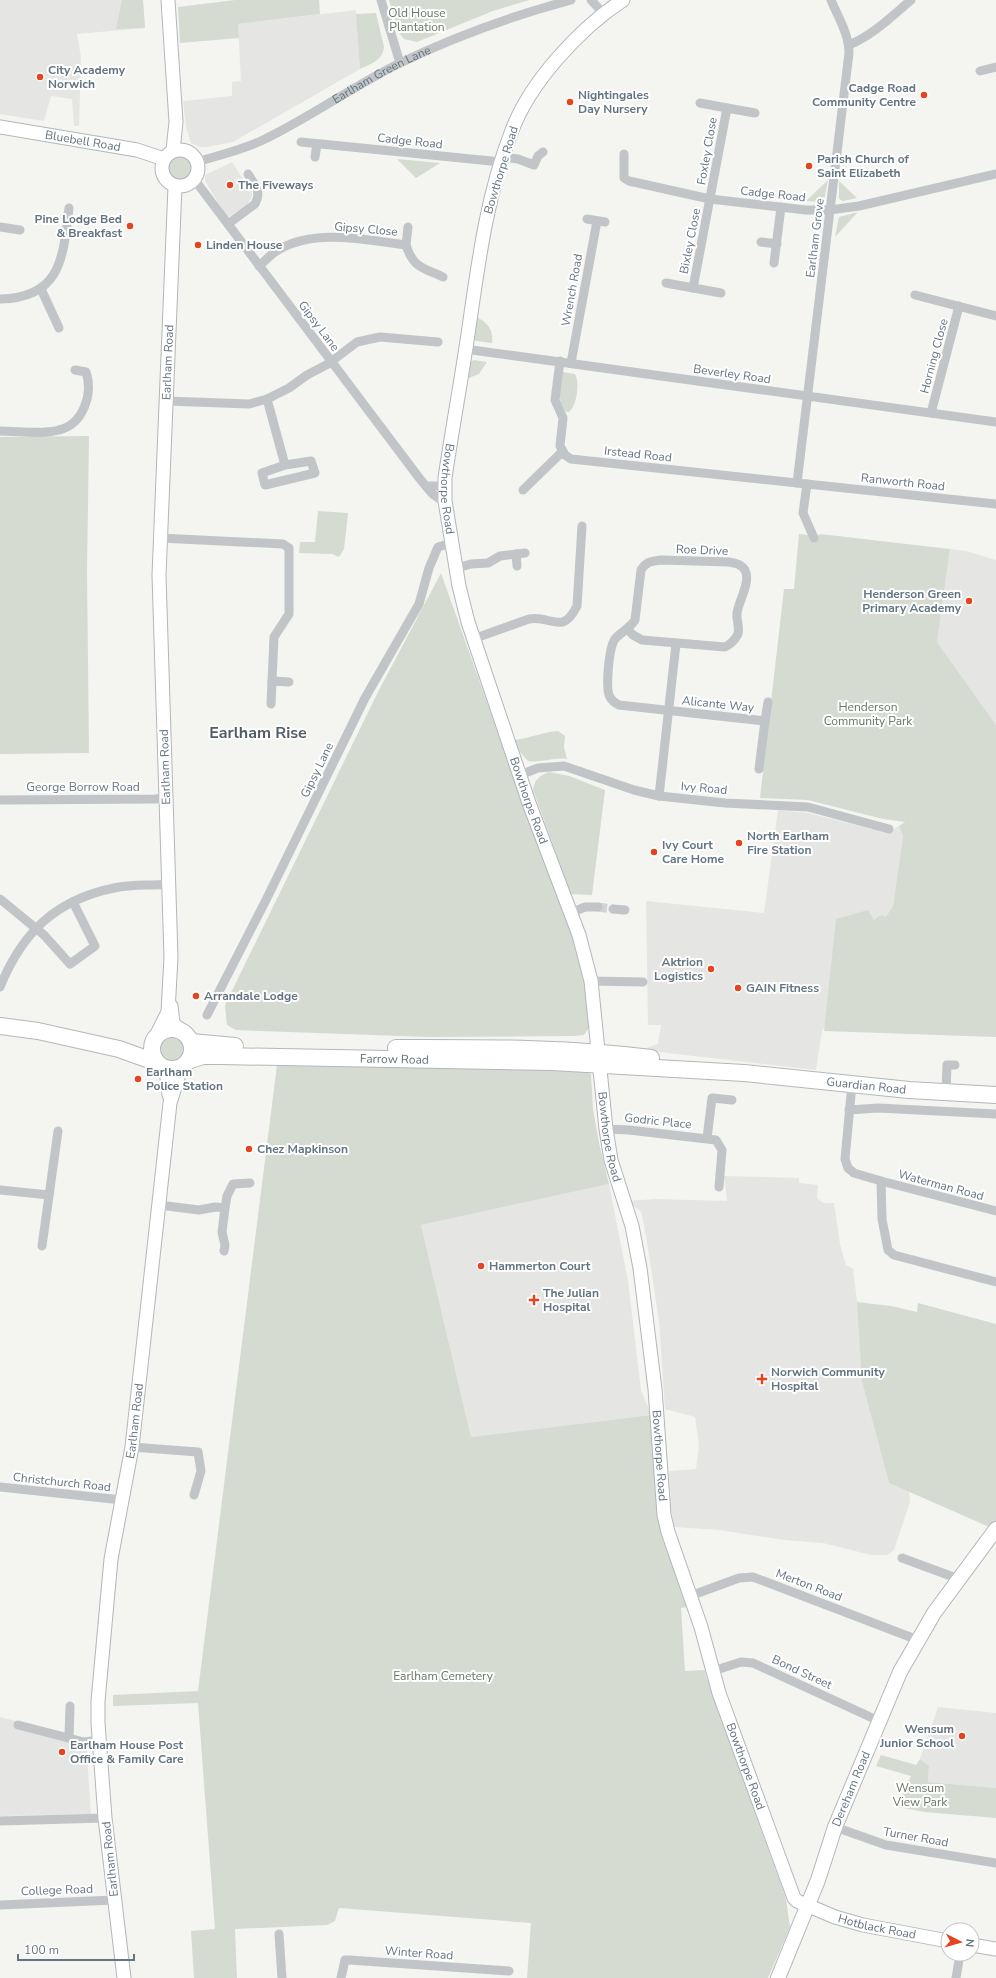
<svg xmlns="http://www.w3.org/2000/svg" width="996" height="1978" viewBox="0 0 996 1978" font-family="'Nunito Sans',sans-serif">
<rect width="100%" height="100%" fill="#f4f4f0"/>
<path fill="#e5e5e3" d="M0 0H143L145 28 77 34 81 57 79 126H74L72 99 51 96 44 121 0 114Z
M356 10 360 69 233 142 207 147H200L191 143 186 127 183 101 232 96V82L241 81 238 24Z
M232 162 252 193V196L247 205 227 218 205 181V175Z
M950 549 966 551 996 560V725L937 642Z
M778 810 808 813 888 833 899 826 903 836 893 906 886 918 881 915 822 1031 816 1070 641 1050 658 1044 661 1025H648L646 901 764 913Z
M724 1176 799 1178V1183L818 1185 817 1198 823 1203H834L840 1244 846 1265 853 1269 858 1309 862 1382 889 1483 909 1491 910 1502 894 1550 887 1555H871L823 1543 784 1540 719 1530 674 1527 671 1509 669 1471 696 1469 699 1445 695 1417 665 1409 659 1321 646 1235 641 1211 626 1201 656 1199 727 1201Z
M609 1184 628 1281 641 1390 651 1415 471 1437 421 1225Z
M938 1707 996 1713V1788L928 1782 929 1766 920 1759Z
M0 1717 86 1740 91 1814 0 1816Z"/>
<path fill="#d5dbd1" d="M122 0H143L145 28 116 29Z
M235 0H319L320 14 238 24 239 38 180 43 178 7Z
M389 0H529L493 11 417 42 404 39 399 33Z
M376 13 384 47C383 60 371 64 360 69L356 14Z
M165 168a14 14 0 1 1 28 0a14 14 0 1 1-28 0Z
M397 159 440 163 416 178Z
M828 180 824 200 822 202 806 201Z
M839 181 857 198 843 201 839 199Z
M858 212 835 237 839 217Z
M473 316C486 320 494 329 492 343L476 341 472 339Z
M474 360 487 362 479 374 466 379 470 362Z
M563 372 575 374C580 382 577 406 569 412H566C556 398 560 388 563 372Z
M89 436 87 572 89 753 0 754V437Z
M318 511 348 513 344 549 339 557 332 554 299 553 300 542H315Z
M799 534 817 536 820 534 950 549 937 642 996 725V1037L824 1031 836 919 868 910 874 920 881 915 886 917 893 906 903 836 899 826 905 822 883 819 808 800 760 798 784 589H794Z
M441 573 515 781 571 927 587 985 590 1026 584 1035 573 1036 428 1037 236 1030 227 1025 225 1005 378 692Z
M558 731 565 736 564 747 567 759C553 757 541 763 528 761L520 752 515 740C530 738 543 732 558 731Z
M549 772 569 776 605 790 592 895 571 894 533 790C535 779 539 776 549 772Z
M159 1049a13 13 0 1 1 26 0a13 13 0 1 1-26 0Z
M277 1065 571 1070 583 1071 591 1074 593 1109 599 1143 609 1184 421 1225 471 1437 651 1415 658 1507 688 1607 681 1608 685 1671 705 1670 706 1676 786 1899 790 1927 768 1978H527L531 1923 339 1908 335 1921 327 1925 235 1929 237 1978H194L191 1931 215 1929 198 1703 113 1706V1695L198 1691Z
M857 1302 891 1306 917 1312 918 1303 996 1324V1527L994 1529 889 1483 862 1382Z
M881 1755 916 1765 920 1759 929 1766 928 1782 996 1788V1818L925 1812 897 1807 911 1776 876 1766Z"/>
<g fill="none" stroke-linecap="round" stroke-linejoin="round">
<path stroke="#d0d4d4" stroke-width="9" stroke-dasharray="9 4.5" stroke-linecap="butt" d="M598 907 613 909"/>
<g stroke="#b1b7bb" stroke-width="15">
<g id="secondary">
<path d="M168 0 176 122 173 150"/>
<path id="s2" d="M623 0C579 29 529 83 511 133 486 198 478 266 468 334 461 382 452 430 445 478V501L459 586 468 622 529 803 579 935 591 981 606 1129 611 1160 632 1226 640 1268 655 1389 664 1515 668 1532 701 1627 719 1693 794 1898 797 1901 835 1917 863 1925 948 1941"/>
<path id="s3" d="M0 127 137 150 164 159"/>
<circle cx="180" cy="168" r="18"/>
<path d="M171 1006 173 1023 180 1030"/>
<path id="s4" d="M156 1036 168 1012 171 957 159 575 175 186"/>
<path d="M161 1067 167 1077 169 1095"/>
<path d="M972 1945 996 1949"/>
<path id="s5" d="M124 1978 105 1818 98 1723V1701L111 1559 132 1447 170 1103 181 1068"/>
</g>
</g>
<g stroke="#b2b7ba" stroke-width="16">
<g id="primary">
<path id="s6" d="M778 1978 818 1880 835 1827 900 1672 934 1613 996 1529"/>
</g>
</g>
<g stroke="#b4b7ba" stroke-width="18">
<g id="highway">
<path d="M0 1026 38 1031 119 1049 155 1062"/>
<circle cx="172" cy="1049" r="20"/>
<path d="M191 1042 235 1046"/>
<path d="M396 1048C481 1048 566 1047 651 1058"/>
<path id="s7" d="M190 1060 203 1056H221L552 1062 744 1073 909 1090 996 1095"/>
</g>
</g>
<g stroke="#c1c5c8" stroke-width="9">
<path d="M381 0 400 63"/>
<path d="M591 0 603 13"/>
<path d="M849 45C873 35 892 16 911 0"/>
<path d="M980 71 996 67"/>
<path d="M700 103 727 108"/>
<path d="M301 142 501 162"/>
<path d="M624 154V178L629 181 710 199 806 210H830L859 206 996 174"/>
<path d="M315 157 317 144"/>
<path d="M503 157 518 159 534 165 538 156 543 152"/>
<path id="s1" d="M197 162C219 155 242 150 263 140 309 118 352 87 398 64 453 37 512 16 571 0"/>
<path d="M194 179 420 479C428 488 432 497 445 501"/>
<path d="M587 219 605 222"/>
<path d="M228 224 255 204C262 192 255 185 248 174"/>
<path d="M0 227 20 230"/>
<path d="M761 242 777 244"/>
<path d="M406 245 408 227"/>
<path d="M774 263 781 207"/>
<path d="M259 266C265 261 271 254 278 250 315 228 366 240 406 245 413 268 424 268 443 277"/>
<path d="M666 283 721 293"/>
<path d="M693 288 727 108 755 113"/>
<path d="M41 289 59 328"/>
<path d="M915 295 996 316"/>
<path d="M0 299C61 298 63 258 69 208"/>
<path d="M465 349 996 422"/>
<path d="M560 361 555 400 563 418 560 446 565 455 571 459 996 504"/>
<path d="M571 363 597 221"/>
<path d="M267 399 285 465"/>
<path d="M167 401 249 404 267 399 289 388 307 375 328 364 357 342 380 337 438 342"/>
<path d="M931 413 959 306"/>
<path d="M0 431C19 431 41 435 59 430 84 424 93 393 86 372L75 370"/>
<path d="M311 461 315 473 265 485 262 473 285 465Z"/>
<path d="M797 483 849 53C849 34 838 17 831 0"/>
<path d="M807 484 803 513 814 538"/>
<path d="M426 486H444"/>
<path d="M523 490 562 452"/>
<path d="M160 538 283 544 289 548V614L274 637 271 704"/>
<path d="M516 554 517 566"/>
<path d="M457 568 471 564 488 563 500 556 525 553"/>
<path d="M627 629 633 635 642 640 725 647C731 644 735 640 738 634 740 627 736 620 737 613 739 600 751 582 745 570 741 564 735 563 729 562L661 560C651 561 646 562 641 570L635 620C630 628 621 632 615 639 609 647 605 689 610 697 612 701 615 703 619 705L765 721 759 769"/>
<path d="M473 639 529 619C552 615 562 636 577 606L582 526"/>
<path d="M272 681 289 682"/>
<path d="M765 721 768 702"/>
<path d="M520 775 538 768 564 766 634 790 659 796 725 803 808 807 889 829"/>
<path d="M659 796 676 644"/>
<path d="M0 800 156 799 167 797"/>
<path d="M0 899 44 935 70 964 95 946 73 902"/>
<path d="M613 909 625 910"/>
<path d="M570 913 585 907H598"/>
<path d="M591 981 643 982"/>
<path d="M0 987C22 933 55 900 114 888 133 884 151 886 169 884"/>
<path d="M207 1015 266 900 365 698 419 604 429 568 438 547 452 543"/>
<path d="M852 1084 845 1159 848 1168 854 1173 881 1181 882 1219 888 1250 894 1255 996 1282"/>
<path d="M946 1092 947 1065H955"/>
<path d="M849 1110 878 1108 996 1114"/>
<path d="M606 1129 629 1130 716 1140 722 1150 719 1187"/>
<path d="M707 1138 712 1098 732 1100"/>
<path d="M881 1181 996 1211"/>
<path d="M0 1190 49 1195"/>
<path d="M159 1205 199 1210 215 1207 225 1208 222 1232 225 1245 224 1251"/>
<path d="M225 1208 227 1196 233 1184 250 1183"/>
<path d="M42 1246 58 1131"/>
<path d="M132 1447 198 1452 201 1471 194 1495"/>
<path d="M0 1487 122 1500"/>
<path d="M902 1558 959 1579"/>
<path d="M690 1596 739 1578 753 1577 918 1640"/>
<path d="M713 1671 741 1662 753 1663 879 1721"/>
<path d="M18 1725 84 1742 99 1740"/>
<path d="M69 1738 70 1706"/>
<path d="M0 1821 105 1818"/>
<path d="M835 1827 886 1845 996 1863"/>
<path d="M0 1905 114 1900"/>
<path d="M279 1934 282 1978"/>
<path d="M341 1978 345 1960H349L509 1971"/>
<path d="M956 1978 960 1954"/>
</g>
<use href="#secondary" stroke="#fff" stroke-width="13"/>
<use href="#primary" stroke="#fff" stroke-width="14"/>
<use href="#highway" stroke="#fff" stroke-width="16"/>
</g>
<g fill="#e44520" stroke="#fff" stroke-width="1.5">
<circle cx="40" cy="77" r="4"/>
<circle cx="924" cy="95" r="4"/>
<circle cx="570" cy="102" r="4"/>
<circle cx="809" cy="166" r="4"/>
<circle cx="230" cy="185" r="4"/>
<circle cx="130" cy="226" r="4"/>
<circle cx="198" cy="245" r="4"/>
<circle cx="969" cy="601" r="4"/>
<circle cx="739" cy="843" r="4"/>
<circle cx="654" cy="852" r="4"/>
<circle cx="711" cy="969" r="4"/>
<circle cx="738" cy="988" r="4"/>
<circle cx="196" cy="996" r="4"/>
<circle cx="138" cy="1079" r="4"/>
<circle cx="249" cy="1149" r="4"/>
<circle cx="481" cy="1266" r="4"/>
<path d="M532 1294h4v4h4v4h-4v4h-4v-4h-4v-4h4z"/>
<path d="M760 1373h4v4h4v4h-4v4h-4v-4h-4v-4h4z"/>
<circle cx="962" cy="1736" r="4"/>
<circle cx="62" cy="1752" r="4"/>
</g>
<g text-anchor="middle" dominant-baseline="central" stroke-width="4" stroke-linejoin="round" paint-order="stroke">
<g font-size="12" fill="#677862" stroke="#fff">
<text x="417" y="13">Old House<tspan x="417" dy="14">Plantation</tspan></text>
<text x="868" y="707">Henderson<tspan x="868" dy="14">Community Park</tspan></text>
<text x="443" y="1676">Earlham Cemetery</text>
<text x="920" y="1788">Wensum<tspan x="920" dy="14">View Park</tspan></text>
</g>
<g font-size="12" font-weight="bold" fill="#637581" stroke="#fff" text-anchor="start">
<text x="48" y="70">City Academy<tspan x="48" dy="14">Norwich</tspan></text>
<text x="916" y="88" text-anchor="end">Cadge Road<tspan x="916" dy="14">Community Centre</tspan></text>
<text x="578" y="95">Nightingales<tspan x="578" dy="14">Day Nursery</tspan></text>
<text x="817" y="159">Parish Church of<tspan x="817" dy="14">Saint Elizabeth</tspan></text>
<text x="238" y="185">The Fiveways</text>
<text x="122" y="219" text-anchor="end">Pine Lodge Bed<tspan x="122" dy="14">&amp; Breakfast</tspan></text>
<text x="206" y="245">Linden House</text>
<text x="961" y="594" text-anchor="end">Henderson Green<tspan x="961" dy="14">Primary Academy</tspan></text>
<text x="747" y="836">North Earlham<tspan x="747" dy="14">Fire Station</tspan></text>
<text x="662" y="845">Ivy Court<tspan x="662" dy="14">Care Home</tspan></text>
<text x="703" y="962" text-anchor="end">Aktrion<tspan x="703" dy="14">Logistics</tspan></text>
<text x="746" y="988">GAIN Fitness</text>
<text x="204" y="996">Arrandale Lodge</text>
<text x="146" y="1072">Earlham<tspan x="146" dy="14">Police Station</tspan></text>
<text x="257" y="1149">Chez Mapkinson</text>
<text x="489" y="1266">Hammerton Court</text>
<text x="543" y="1293">The Julian<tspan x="543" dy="14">Hospital</tspan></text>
<text x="771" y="1372">Norwich Community<tspan x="771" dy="14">Hospital</tspan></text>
<text x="954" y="1729" text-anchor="end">Wensum<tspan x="954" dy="14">Junior School</tspan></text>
<text x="70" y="1745">Earlham House Post<tspan x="70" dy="14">Office &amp; Family Care</tspan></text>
</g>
<g font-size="12" fill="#637581" stroke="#fff">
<text stroke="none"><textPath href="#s1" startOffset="205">Earlham Green Lane</textPath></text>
<text stroke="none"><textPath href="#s3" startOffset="84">Bluebell Road</textPath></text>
<text transform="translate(410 141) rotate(6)">Cadge Road</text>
<text transform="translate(707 151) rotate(-80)">Foxley Close</text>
<text transform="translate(501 170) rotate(-73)">Bowthorpe Road</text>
<text transform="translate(773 194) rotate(6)">Cadge Road</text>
<text transform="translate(366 229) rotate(5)">Gipsy Close</text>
<text transform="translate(815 238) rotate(-83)">Earlham Grove</text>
<text transform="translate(690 241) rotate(-79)">Bixley Close</text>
<text transform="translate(572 290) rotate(-80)">Wrench Road</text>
<text transform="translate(319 326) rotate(53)">Gipsy Lane</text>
<text transform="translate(934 356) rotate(-75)">Horning Close</text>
<text stroke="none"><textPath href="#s4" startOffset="677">Earlham Road</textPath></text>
<text transform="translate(732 374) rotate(8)">Beverley Road</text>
<text transform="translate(638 454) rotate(6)">Irstead Road</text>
<text transform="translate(903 482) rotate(6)">Ranworth Road</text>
<text stroke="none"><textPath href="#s2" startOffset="539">Bowthorpe Road</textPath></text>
<text transform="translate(702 550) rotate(2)">Roe Drive</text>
<text transform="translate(718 704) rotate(6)">Alicante Way</text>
<text transform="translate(165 767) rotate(-92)">Earlham Road</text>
<text transform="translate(317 770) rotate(-64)">Gipsy Lane</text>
<text x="83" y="787">George Borrow Road</text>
<text transform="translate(704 788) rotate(5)">Ivy Road</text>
<text stroke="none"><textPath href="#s2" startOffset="863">Bowthorpe Road</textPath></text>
<text stroke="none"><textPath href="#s7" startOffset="205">Farrow Road</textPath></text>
<text stroke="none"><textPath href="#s7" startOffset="678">Guardian Road</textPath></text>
<text transform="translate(658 1121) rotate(6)">Godric Place</text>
<text stroke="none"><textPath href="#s2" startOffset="1211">Bowthorpe Road</textPath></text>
<text transform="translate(941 1185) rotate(15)">Waterman Road</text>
<text stroke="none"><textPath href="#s5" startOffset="561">Earlham Road</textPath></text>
<text stroke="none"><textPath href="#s2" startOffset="1535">Bowthorpe Road</textPath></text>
<text transform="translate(62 1482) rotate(6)">Christchurch Road</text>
<text transform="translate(809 1585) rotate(21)">Merton Road</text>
<text transform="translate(802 1672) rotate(25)">Bond Street</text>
<text stroke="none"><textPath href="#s2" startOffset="1859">Bowthorpe Road</textPath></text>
<text stroke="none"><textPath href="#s6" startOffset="203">Dereham Road</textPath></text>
<text transform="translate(916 1837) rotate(10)">Turner Road</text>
<text transform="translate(110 1859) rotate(-96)">Earlham Road</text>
<text transform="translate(57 1890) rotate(-2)">College Road</text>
<text stroke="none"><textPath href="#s2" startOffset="2088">Hotblack Road</textPath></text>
<text transform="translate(419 1953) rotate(4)">Winter Road</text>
</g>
<g font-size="16" font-weight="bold" fill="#515e66" stroke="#fff">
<text x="258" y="733">Earlham Rise</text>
</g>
</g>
<g transform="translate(960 1942) rotate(96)"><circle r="19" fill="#ffffff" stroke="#c1c8cd"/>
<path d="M0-3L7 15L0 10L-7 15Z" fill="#e44520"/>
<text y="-6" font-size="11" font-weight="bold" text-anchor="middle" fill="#637581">N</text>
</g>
<path d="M18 1954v6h116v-6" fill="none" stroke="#637581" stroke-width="2"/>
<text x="24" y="1954" font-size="12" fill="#637581" stroke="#ffffff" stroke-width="3" paint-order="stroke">100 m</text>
</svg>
